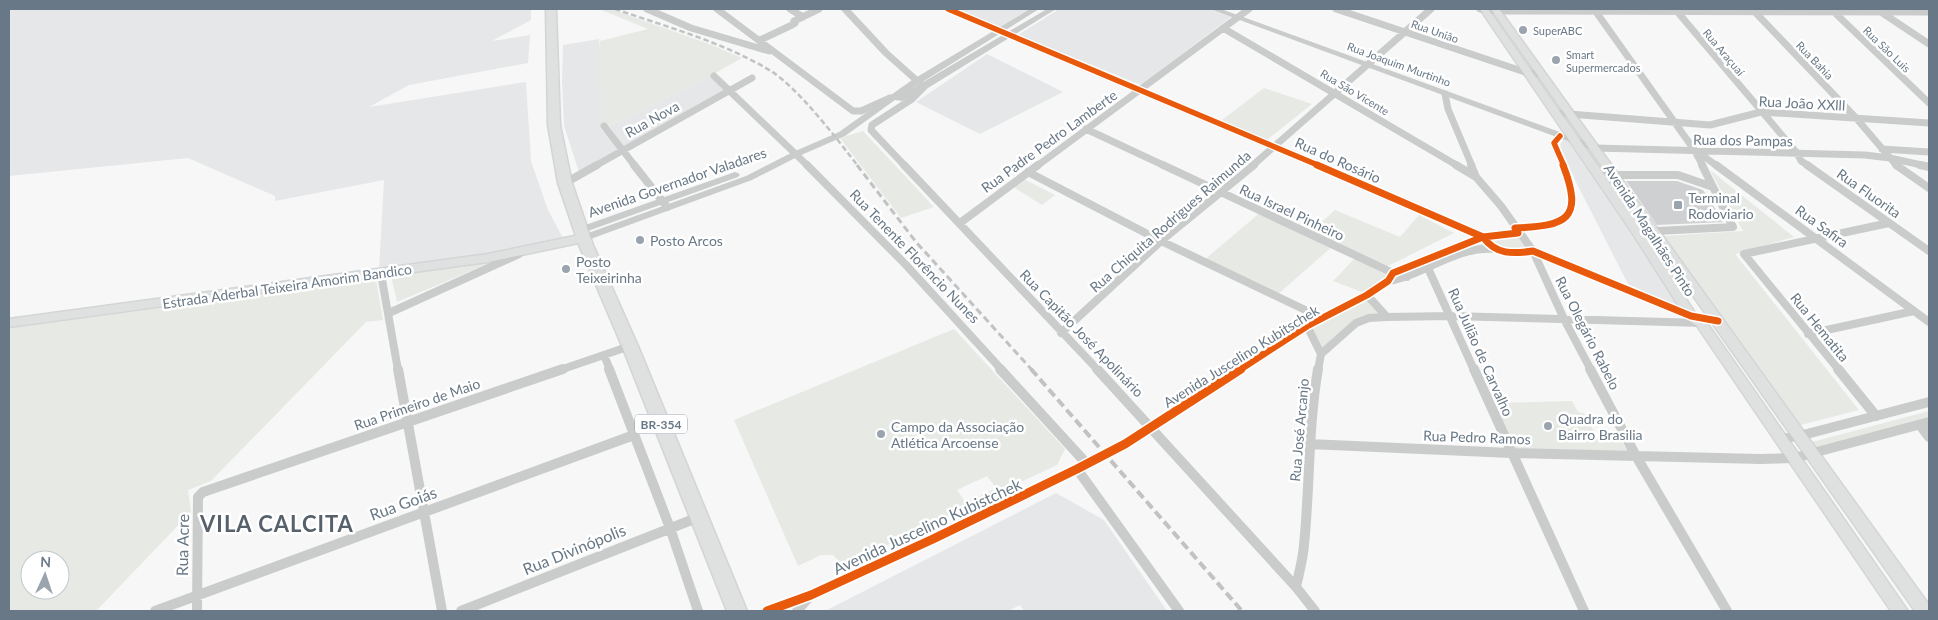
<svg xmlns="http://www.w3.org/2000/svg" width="1938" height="620" viewBox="0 0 1938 620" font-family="Lato,sans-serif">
<rect width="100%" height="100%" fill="#f7f7f7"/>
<path fill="#e6e7e8" d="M9 9H531V20L492 41 530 35 528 63 409 85 369 107 526 82 531 161 548 210 563 238 512 253 379 270 384 180 275 201V196L188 158 9 176Z
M955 9H1030L999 28Z
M1059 9H1209L1231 17 1141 85 1018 35Z
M599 39 607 124 600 128 620 149 579 172 564 126 562 81 563 45Z
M987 54 1063 92 980 134 916 102Z
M710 76 727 90 624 146 609 126Z
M1563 140 1572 142 1683 309 1628 284 1576 182 1560 145Z
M1056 493 1104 520 1167 611H1024L1020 605 1008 611H825Z"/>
<path fill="#e6e9e4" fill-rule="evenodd" d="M599 9H611L712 45 742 58 710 76 609 126 601 120 600 41 648 29Z
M1264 88 1312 104 1267 140 1222 120Z
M863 131 934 207 901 218 840 138Z
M1710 170 1794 237 1735 254 1859 410 1793 427 1663 236 1743 231Z
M1024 179 1055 195 1042 205 1013 187Z
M1335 210 1400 237 1419 215 1454 233 1386 267 1312 231Z
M1262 211 1334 245 1276 296 1203 261Z
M1518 233 1533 251 1497 250 1418 263 1483 237Z
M1357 256 1393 273 1368 295 1387 317 1367 319 1321 354 1307 326 1367 294 1333 281Z
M497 260 397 302 391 276Z
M376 279 383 320 366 322 211 481 188 490 191 512 96 611H9V328ZM30 560H60V590H30Z
M954 329 1065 449 1057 465 843 566 833 555H821L798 566 734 420ZM987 476 996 488 966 503 957 490Z
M1572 401 1578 412 1585 414 1597 438H1619L1629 452 1515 448 1494 403Z
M1929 411V418L1816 448 1812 442Z"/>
<path fill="#ced0d1" d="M1626 181H1677L1703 190 1724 222 1657 225Z"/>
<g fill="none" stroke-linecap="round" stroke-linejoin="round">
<g stroke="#d4d5d6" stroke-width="3">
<path id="secondary" d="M1480 9H1488L1642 229 1695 313 1705 320 1908 611H1891L1697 326 1687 319 1633 234Z
M1491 9H1499L1929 605V611H1915Z
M584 234 588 235 590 238 588 241 488 262 9 327V319L488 254Z"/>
</g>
<g stroke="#d3d4d5" stroke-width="3">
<path id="primary" d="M546 9H556L560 125 572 183 593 245 638 346 747 611H727L622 346 579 245 558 183 548 125Z"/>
</g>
<path stroke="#cacccc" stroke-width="7" d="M647 9 691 28 769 51
M717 9 853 111H861L890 98
M790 9 803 17
M845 9 886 53 924 87 912 99 872 125 871 130 905 166
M948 9 1320 166
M1336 9 1528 73 1542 74
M1480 9 1496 11 1929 12
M1594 9 1695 151 1703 166
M1675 9 1797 153 1801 161 1809 166
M1754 11 1856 118 1897 166
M1833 11 1929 103
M1881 12 1929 44
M1223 28 1458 166
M760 40 792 25 795 23 794 21 819 9
M714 76 808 166
M1445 94 1448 109 1472 166
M1556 113 1710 125 1761 112 1929 123
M604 126 635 166
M1086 129 1165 166
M1560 136 1554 143 1564 166
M1595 148 1865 155 1890 158 1926 166
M1882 149 1929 152
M1698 152 1717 166
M595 166 752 78
M1037 166 1249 9
M1252 166 1431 9"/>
<path stroke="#cacccc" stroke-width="8" d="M634 165 667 207
M807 165 906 265 1002 370
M904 165 1098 370
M1163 165 1393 273 1407 277
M1317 165 1483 237C1496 255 1513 254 1533 251L1691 316 1718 321
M1456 165 1476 177
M1471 165 1476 177 1501 206 1533 251 1564 319 1591 370
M1702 165 1713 187
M1716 165 1929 322
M1807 165 1929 251
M1896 165 1929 188
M1920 165 1929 167
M1028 172 1161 241 1322 318
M1598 175H1678L1713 187 1733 227 1638 232
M565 183 597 165
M960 223 1038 165
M1428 268 1474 370
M381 274 398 370
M1388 281C1425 275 1455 246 1494 249
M1367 295 1387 317 1450 316 1703 323
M389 313 519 254
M1307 326 1321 354
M1061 333 1161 241 1254 165
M1808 334 1914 311
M604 355 610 370
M560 370 630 346
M1239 370 1307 326 1367 295 1388 281 1393 273 1483 237 1518 233 1515 228C1567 226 1584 219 1563 165
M1318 370 1321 354 1356 323 1369 318 1387 317
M1839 370 1744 254 1889 223"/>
<path stroke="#cacccc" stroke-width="10" d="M398 369 442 611
M609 369 670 528 698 611
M1000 369 1087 464
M1097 369 1296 587 1315 611
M1474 369 1584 611
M1590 369 1636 456 1727 611
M1838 369 1876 416
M1920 425 1929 437
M1125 444 1241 369
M1309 444 1511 453 1760 459 1794 458
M1077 469 1179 611
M1296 587C1299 573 1303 559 1304 545 1310 486 1308 427 1318 369
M155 611 634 435
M197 611 198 497 203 492 563 369
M461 611 699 517
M767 611 811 595 1092 462
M797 611 810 596"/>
<path fill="#cacccc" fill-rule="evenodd" d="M1030 9H1039L908 91 1047 9H1056L928 88 902 101 895 100 845 136 799 156 752 180 588 240 584 241 579 238 580 236 746 176 793 152 839 132 912 80Z
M1210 9H1221L1598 146 1600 148 1595 151 1592 150Z
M735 172 738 173 740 175 738 177 585 232H577L576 230 577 228Z
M1929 397V407L1799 441 1780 443 1776 441 1774 438 1776 435 1799 431Z
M1929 417V427L1794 463 1789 462 1788 458 1789 454 1794 453Z"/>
<use href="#secondary" fill="#dfe0e0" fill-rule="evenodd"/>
<use href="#primary" fill="#dfe0e0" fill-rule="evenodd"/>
<path stroke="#c1c2c4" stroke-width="2.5" stroke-dasharray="5.5 3" stroke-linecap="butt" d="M615 9C667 27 723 42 771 71 799 89 837 139 858 166"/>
<path stroke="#c1c2c4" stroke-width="3" stroke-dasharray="7 4" stroke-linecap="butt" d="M857 165 916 242 1032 370"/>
<path stroke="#c1c2c4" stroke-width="4" stroke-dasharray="9 4.5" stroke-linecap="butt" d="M1031 369 1242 611"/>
<path stroke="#cacccc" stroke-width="10" d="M1097 459 1125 444"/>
<g stroke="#fff" stroke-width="8">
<path id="cycleway-far2" d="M948 9 1320 166
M1560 136 1554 143 1564 166"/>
</g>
<g stroke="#fff" stroke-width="10">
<path id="cycleway-far1" d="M1317 165 1483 237C1496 255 1513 254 1533 251L1691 316 1718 321
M1239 370 1307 326 1367 295 1388 281 1393 273 1483 237 1518 233 1515 228C1567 226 1584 219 1563 165"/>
</g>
<g stroke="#fff" stroke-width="12">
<path id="cycleway" d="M767 611 811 595 933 539 1077 469 1125 444 1241 369"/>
</g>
<use href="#cycleway-far2" stroke="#e8590c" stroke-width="5.5"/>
<use href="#cycleway-far1" stroke="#e8590c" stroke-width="7"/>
<use href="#cycleway" stroke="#e8590c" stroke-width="9"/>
</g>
<g fill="#9aa4ae" stroke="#fff" stroke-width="2">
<circle cx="1523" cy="30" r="5"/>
<circle cx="1556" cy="60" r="5"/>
<rect x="1673" y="200" width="10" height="10" rx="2.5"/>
<circle cx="640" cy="240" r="5"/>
<circle cx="566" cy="269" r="5"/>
<circle cx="1548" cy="426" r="5"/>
<circle cx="881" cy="434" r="5"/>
</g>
<g text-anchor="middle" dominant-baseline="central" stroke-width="5" stroke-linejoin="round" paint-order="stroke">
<g font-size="11" fill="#687886" stroke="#fff" text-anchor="start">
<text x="1533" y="30">SuperABC</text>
<text x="1566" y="54">Smart<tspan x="1566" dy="13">Supermercados</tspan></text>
</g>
<g font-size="11" fill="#687886" stroke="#fff">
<text transform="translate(1435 31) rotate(19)">Rua União</text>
<text transform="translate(1887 49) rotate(44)">Rua São Luis</text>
<text transform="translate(1724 52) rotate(50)">Rua Araçuaí</text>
<text transform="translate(1815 60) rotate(46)">Rua Bahia</text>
<text transform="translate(1399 64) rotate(20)">Rua Joaquim Murtinho</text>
<text transform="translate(1355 92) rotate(31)">Rua São Vicente</text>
</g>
<rect fill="#fff" stroke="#95a0aa" stroke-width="1" x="635" y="414.5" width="52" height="19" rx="4"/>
<g font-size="12" font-weight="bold" fill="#687886">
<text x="661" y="424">BR-354</text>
</g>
<g font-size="14" fill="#687886" stroke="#fff">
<text transform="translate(1802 103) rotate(3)">Rua João XXlll</text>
<text transform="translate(652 119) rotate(-29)">Rua Nova</text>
<text transform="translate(1743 140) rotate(1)">Rua dos Pampas</text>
<text transform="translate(1049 141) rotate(-36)">Rua Padre Pedro Lamberte</text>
<text transform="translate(1338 160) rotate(24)">Rua do Rosário</text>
<text transform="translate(677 182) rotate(-19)">Avenida Governador Valadares</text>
<text transform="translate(1869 193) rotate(35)">Rua Fluorita</text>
<text transform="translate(1292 212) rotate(25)">Rua Israel Pinheiro</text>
<text transform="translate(1170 221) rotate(-41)">Rua Chiquita Rodrigues Raimunda</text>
<text transform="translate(1822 226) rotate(36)">Rua Safira</text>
<text transform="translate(1650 230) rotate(57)">Avenida Magalhães Pinto</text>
<text transform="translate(915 256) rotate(46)">Rua Tenente Florêncio Nunes</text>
<text transform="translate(287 286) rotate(-8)">Estrada Aderbal Teixeira Amorim Bandico</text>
<text transform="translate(1820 327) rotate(51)">Rua Hematita</text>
<text transform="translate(1082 333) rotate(46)">Rua Capitão José Apolinário</text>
<text transform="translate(1588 333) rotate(63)">Rua Olegário Rabelo</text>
<text transform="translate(1481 352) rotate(66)">Rua Julião de Carvalho</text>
<text transform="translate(1241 356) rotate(-32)">Avenida Juscelino Kubitschek</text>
<text transform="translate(417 404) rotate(-19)">Rua Primeiro de Maio</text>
<text transform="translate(1299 430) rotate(-85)">Rua José Arcanjo</text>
<text transform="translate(1477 437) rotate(2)">Rua Pedro Ramos</text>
</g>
<g font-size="14" fill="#687886" stroke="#fff" text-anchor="start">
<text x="1688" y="197">Terminal<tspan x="1688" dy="16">Rodoviario</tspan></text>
<text x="650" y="240">Posto Arcos</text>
<text x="576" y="261">Posto<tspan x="576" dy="16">Teixeirinha</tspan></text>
<text x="1558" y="418">Quadra do<tspan x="1558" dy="16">Bairro Brasilia</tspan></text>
<text x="891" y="426">Campo da Associação<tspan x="891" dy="16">Atlética Arcoense</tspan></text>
</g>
<g font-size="16" fill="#687886" stroke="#fff">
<text transform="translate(403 503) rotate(-20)">Rua Goiás</text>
<text transform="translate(927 526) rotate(-25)">Avenida Juscelino Kubistchek</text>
<text transform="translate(182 545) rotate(-89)">Rua Acre</text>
<text transform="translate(574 549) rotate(-22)">Rua Divinópolis</text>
</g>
<g font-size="22" font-weight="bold" letter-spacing="1" fill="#56616c" stroke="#fff">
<text x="277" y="523">VILA CALCITA</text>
</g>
</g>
<rect width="1938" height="620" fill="none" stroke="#687886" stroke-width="20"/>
<g transform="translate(45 575) rotate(3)"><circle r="24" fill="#ffffff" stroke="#c3c9cf"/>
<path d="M0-4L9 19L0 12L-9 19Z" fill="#9aa4ae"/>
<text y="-8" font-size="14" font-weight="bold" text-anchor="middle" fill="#687886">N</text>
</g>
</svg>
